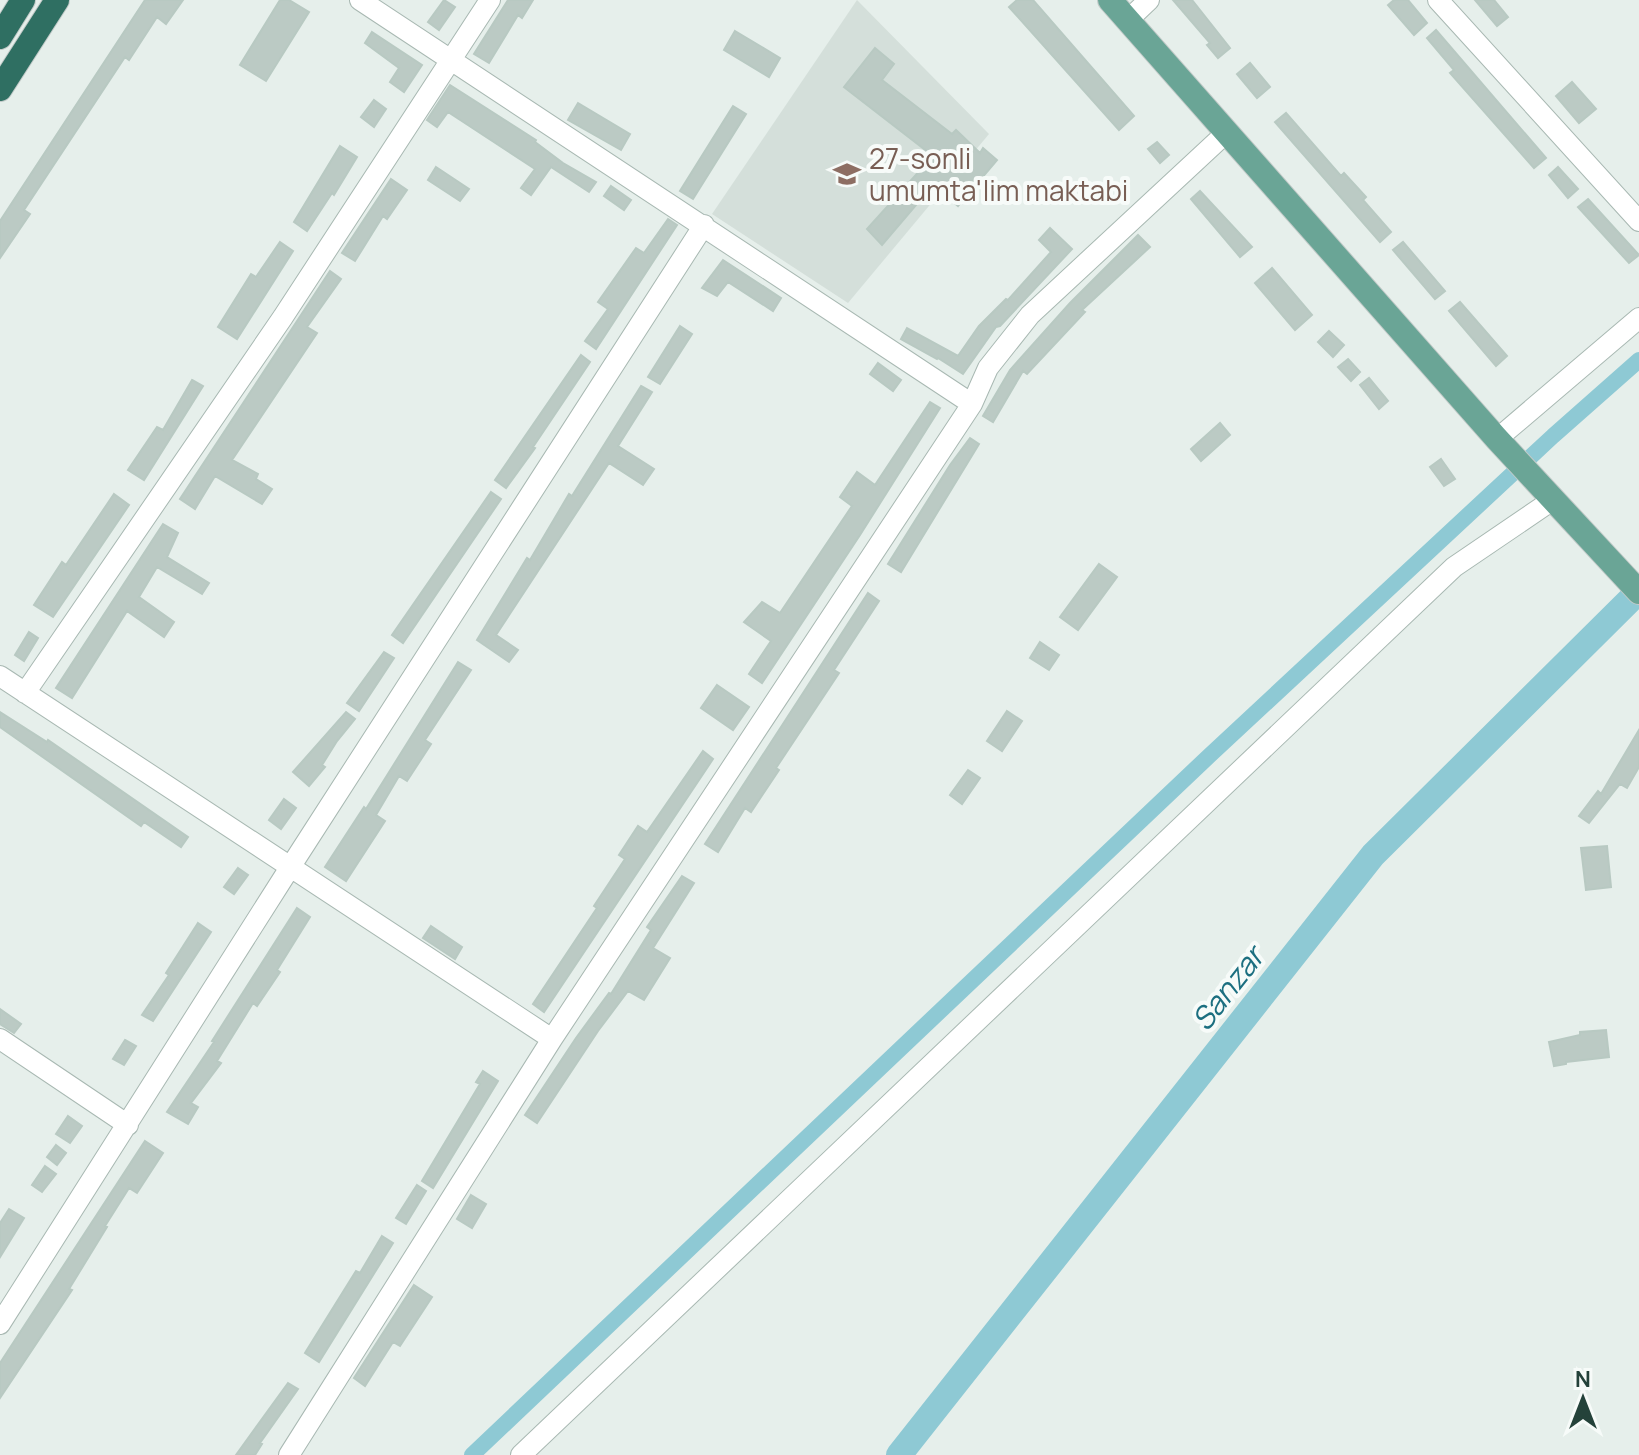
<svg xmlns="http://www.w3.org/2000/svg" width="1639" height="1455" viewBox="0 0 1639 1455" font-family="Manrope,sans-serif">
<rect width="100%" height="100%" fill="#e6efeb"/>
<path fill="#d4dfda" d="M857 0 989 134 848 303 712 214Z"/>
<g fill="none" stroke-linecap="round" stroke-linejoin="round">
<path stroke="#8ec9d4" stroke-width="16" d="M472 1455 1209 756 1553 436 1639 360"/>
<path stroke="#8ec9d4" stroke-width="26" d="M899 1455 1373 855 1639 591"/>
</g>
<path fill="#bbcac4" stroke="#b8c9c2" stroke-width="2" d="M145 0H183L166 24 157 17 129 60 125 57 24 210 30 214 0 258V221Z
M280 0H289L309 12 266 81 240 65Z
M444 0 455 7 439 30 428 22Z
M508 0H533L522 18 518 15 489 63 474 54Z
M1017 0H1033L1134 116 1119 130 1009 7Z
M1173 0H1192L1230 48 1218 58 1207 45 1210 43Z
M1394 0H1408L1427 23 1414 35 1388 5Z
M1475 0H1494L1508 17 1497 26Z
M1436 30 1546 158 1534 168 1450 73 1454 70 1427 38Z
M735 31 780 58 769 77 724 50Z
M372 32 422 65 404 92 390 82 399 68 365 43Z
M875 48 894 64 882 80 952 134 956 130 980 153 983 148 997 160 958 206 933 185 882 245 867 229 933 156 844 87Z
M1250 63 1270 87 1257 98 1237 74Z
M1572 82 1596 109 1579 123 1556 96Z
M450 85 536 140 535 142 563 163 596 182 589 192 551 167 531 195 521 188 535 169 448 112 437 127 427 120Z
M374 100 386 109 374 127 361 117Z
M578 103 630 134 621 150 568 120Z
M733 106 746 114 693 199 680 191Z
M1286 113 1341 176 1344 173 1366 197 1363 200 1391 232 1380 242 1275 122Z
M1157 142 1169 155 1160 163 1148 149Z
M340 146 357 157 334 195 332 193 307 231 294 222Z
M436 167 469 189 460 201 428 180Z
M1558 167 1578 189 1568 198 1549 175Z
M391 179 407 190 387 219 383 216 355 261 342 253Z
M611 186 631 200 624 210 604 196Z
M1200 191 1252 247 1240 257 1191 199Z
M1588 199 1639 255 1629 263 1578 207Z
M668 219 677 225 596 349 585 341 608 309 598 302 636 248 644 253Z
M1050 228 1072 249 1000 326 996 327 963 374 938 358 937 359 901 339 907 328 958 356 979 326 1006 299 1008 300 1051 252 1039 240Z
M1138 235 1150 247 1082 310 1085 312 1027 374 1023 371 993 422 983 416 1010 370 1070 303Z
M280 242 293 251 237 339 218 327 251 274 256 277Z
M1403 242 1445 291 1435 299 1393 250Z
M723 260 781 298 773 311 728 282 717 296 702 288Z
M1272 268 1312 315 1295 330 1255 283Z
M330 271 341 279 307 327 317 333 232 460 258 474 256 479 272 489 262 504 215 476 195 509 180 499Z
M1460 302 1507 356 1496 366 1449 311Z
M680 326 692 334 660 384 648 377Z
M1329 331 1344 345 1333 357 1318 342Z
M581 355 590 362 533 447 535 448 506 488 495 480Z
M1348 359 1360 372 1351 381 1338 367Z
M878 363 901 380 893 391 870 374Z
M1369 378 1388 401 1379 409 1360 385Z
M192 380 203 386 144 480 128 470 157 427 163 430Z
M641 386 652 392 618 446 654 469 643 485 609 463 496 635 518 650 509 662 477 640 527 558 530 560 569 494 572 496Z
M930 402 940 408 860 535 762 683 749 674 771 641 744 622 762 602 780 613 852 506 840 497 857 472 875 485Z
M1220 423 1230 435 1201 461 1191 449Z
M970 438 979 444 901 572 888 564 950 465Z
M1441 459 1455 479 1444 486 1430 467Z
M491 492 501 499 403 643 392 635Z
M114 494 129 505 53 617 34 605 62 562 66 565Z
M163 524 178 533 167 557 209 583 202 594 157 567 139 597 174 622 164 637 127 611 72 698 56 688Z
M1099 564 1117 577 1078 630 1060 617Z
M868 593 879 601 834 670 839 673 776 768 779 770 751 812 745 808 718 852 705 844Z
M29 632 38 638 24 661 15 655Z
M1040 642 1059 655 1049 670 1030 658Z
M384 652 394 658 359 711 347 703Z
M458 662 471 670 425 740 431 744 407 781 399 776 376 815 385 821 346 881 325 867 364 807 366 809Z
M717 685 749 707 733 730 701 708Z
M1007 711 1022 721 1002 751 987 741Z
M0 712 47 742 48 740 188 837 181 847 144 822 141 826 0 727Z
M346 712 355 719 337 741 322 765 325 767 309 786 293 772Z
M1639 730V767L1627 788 1620 784 1589 823 1579 816 1598 791 1601 794Z
M703 751 713 759 544 1012 533 1004 597 908 594 906 625 859 619 855 638 826 647 832Z
M968 770 980 778 962 804 950 795Z
M284 799 296 808 281 829 269 820Z
M1607 846 1611 887 1586 890 1581 848Z
M238 868 248 875 234 894 224 887Z
M682 876 694 883 653 948 670 958 644 1000 628 991 598 1031 537 1123 525 1115 576 1038 609 993 611 994 651 930 647 927Z
M297 908 310 917 277 970 280 972 257 1006 253 1003 217 1061 221 1063 191 1103 198 1107 188 1124 167 1112 214 1042 212 1041Z
M198 923 211 932 153 1021 142 1015 169 975 166 973Z
M431 926 462 947 455 959 423 938Z
M0 1009 21 1024 14 1033 0 1024Z
M1606 1030 1609 1057 1566 1062V1064L1554 1066 1549 1042 1580 1035V1032Z
M125 1040 136 1046 124 1065 113 1059Z
M483 1071 498 1081 433 1188 422 1181 480 1084 476 1082Z
M68 1116 82 1126 70 1143 56 1134Z
M145 1141 163 1153 137 1193 129 1188 105 1226 107 1227 69 1289 72 1290 0 1398V1363Z
M56 1145 66 1153 57 1165 47 1157Z
M45 1166 56 1174 42 1192 32 1185Z
M417 1185 426 1191 406 1224 396 1218Z
M471 1195 486 1204 472 1228 457 1219Z
M9 1209 24 1218 0 1257V1223Z
M382 1236 393 1243 319 1362 305 1353 356 1271 360 1273Z
M414 1285 432 1297 400 1346 393 1342 365 1386 354 1378Z
M288 1383 298 1389 260 1443 262 1444 255 1455H236Z"/>
<g fill="none" stroke-linecap="round" stroke-linejoin="round">
<g stroke="#a8b8b2" stroke-width="22">
<path id="minor" d="M360 0 972 404
M1438 0 1639 221
M1128 20 1149 0
M1497 439 1639 318
M0 676 552 1039
M25 693 283 317 490 0
M0 1039 128 1125
M0 1324 289 869 704 225
M289 1455 552 1039 972 404 988 368 1030 315 1226 133
M521 1455 1454 567 1554 499"/>
</g>
<g stroke="#c2cac8" stroke-width="26">
<path id="major" d="M1110 0 1497 439 1639 592"/>
</g>
<g stroke="#c2cac8" stroke-width="26">
<path id="highway" d="M0 37 23 0
M0 89 57 0"/>
</g>
<use href="#minor" stroke="#fff" stroke-width="20"/>
<use href="#major" stroke="#6aa596" stroke-width="24"/>
<use href="#highway" stroke="#2f6f62" stroke-width="24"/>
</g>
<defs>
<g id="school-bare" transform="scale(2.16)"><path d="M0-5L7-2L0 1L-7-2ZM-4 1L0 2.5L4 1V4Q0 6-4 4Z" fill="#8d6e63" stroke="#f7fbf9" stroke-width="2.5" paint-order="stroke"/></g>
</defs>
<g fill-rule="evenodd">
<use href="#school-bare" x="847" y="174"/>
</g>
<g text-anchor="middle" dominant-baseline="central" stroke-width="8" stroke-linejoin="round" paint-order="stroke">
<g font-size="28" fill="#785e54" stroke="#f7fbf9" text-anchor="start">
<text x="869" y="158">27-sonli<tspan x="869" dy="32">umumta'lim maktabi</tspan></text>
</g>
<g font-size="30" font-style="italic" fill="#1c6f80" stroke="#f7fbf9">
<text transform="translate(1227 988) rotate(-52)">Sanzar</text>
</g>
</g>
<g transform="translate(1583 1399)" stroke="#f7fbf9" stroke-width="6" paint-order="stroke">
<path d="M0-6L14 30L0 20L-14 30Z" fill="#24423a"/>
<text y="-12" font-size="22" font-weight="bold" text-anchor="middle" fill="#24423a">N</text>
</g>
</svg>
